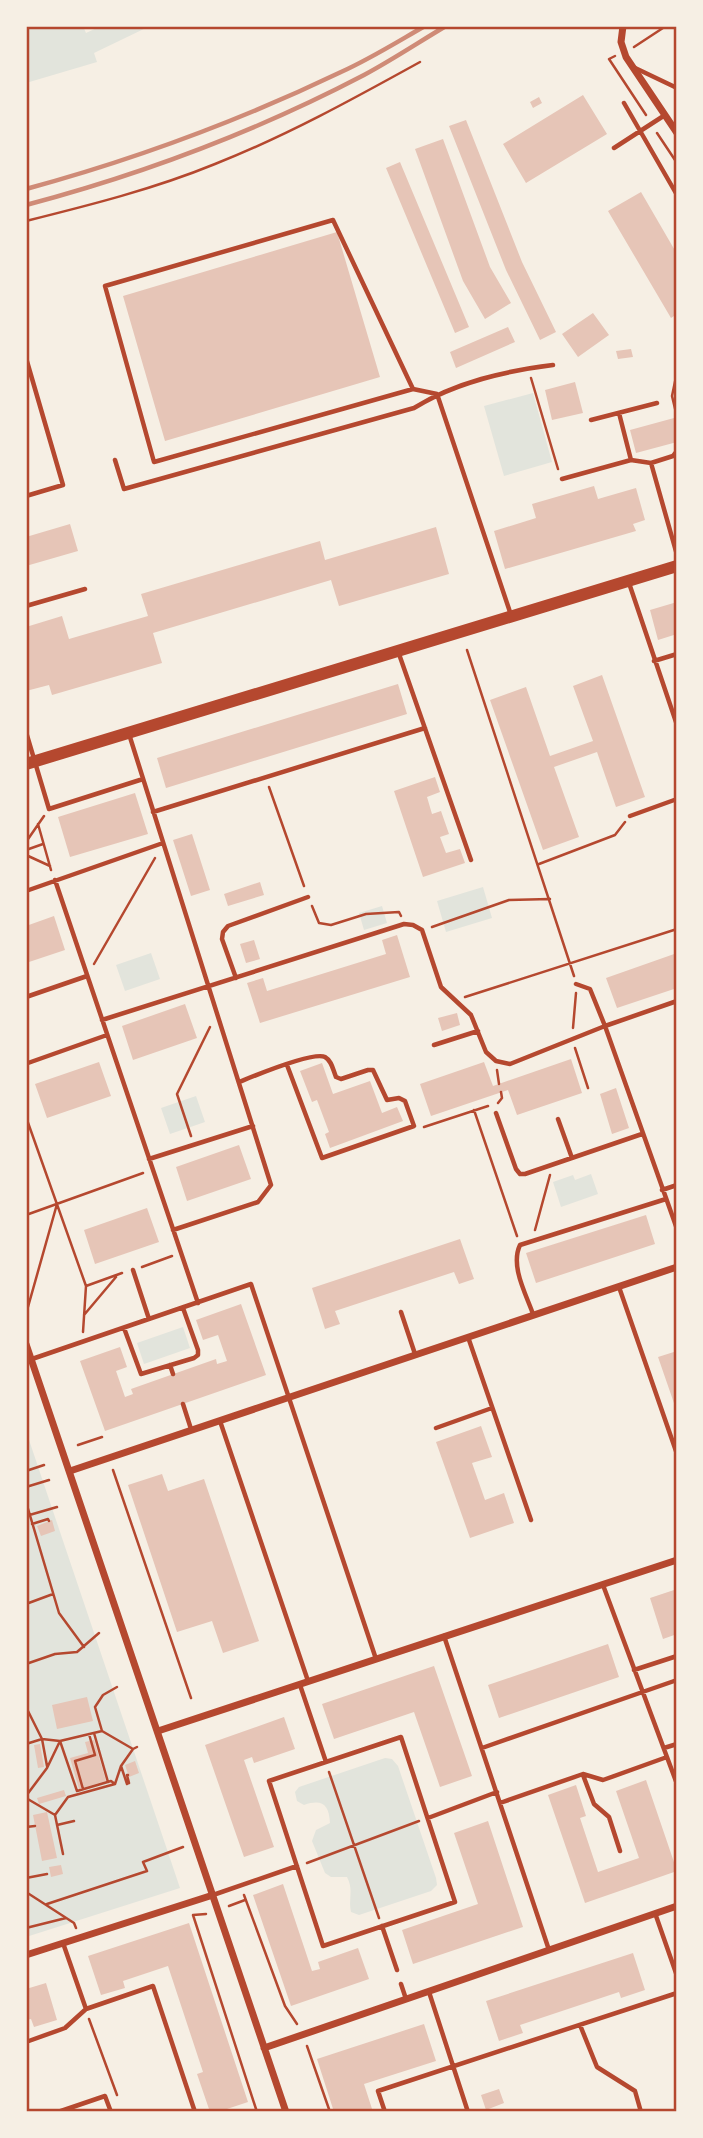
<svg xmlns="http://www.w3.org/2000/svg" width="703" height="2138" viewBox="0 0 703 2138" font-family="'Golos Text',sans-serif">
<rect width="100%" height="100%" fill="#f6efe4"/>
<path fill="#e2e4dc" d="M26 26H83L86 33 101 26H150L94 53 97 62 26 83Z
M533 393 552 462 504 476 484 406Z
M483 887 492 918 446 932 437 901Z
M382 906 387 923 364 930 359 913Z
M151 953 160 979 125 991 116 965Z
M196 1096 205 1122 170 1134 161 1108Z
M591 1174 598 1194 561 1207 553 1182 573 1175 575 1180Z
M183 1327 190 1348 144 1364 137 1343Z
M26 1431 180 1888 26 1937Z
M385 1758 392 1759 398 1766 436 1878 437 1885 431 1891 359 1915 351 1912C348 1899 354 1890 347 1877H331L325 1873 312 1841 316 1830 330 1823C329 1804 322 1799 304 1805L297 1801 295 1792 299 1787Z"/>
<path fill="#e6c5b7" d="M583 95 607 134 526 183 503 144Z
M539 97 542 103 533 108 530 102Z
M466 120 522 262 556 332 540 340 506 270 449 126Z
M443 139 490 267 511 303 485 319 463 281 415 149Z
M400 162 469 327 455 333 386 168Z
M641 192 677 254V314L671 318 608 211Z
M337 232 380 377 165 441 123 296Z
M593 313 609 335 578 357 562 334Z
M508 327 515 342 456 368 450 352Z
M631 349 633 357 618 359 616 351Z
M575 382 583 413 552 420 545 390Z
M674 418 677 442 636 453 630 430Z
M594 486 598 499 636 488 645 520 633 524 636 531 505 569 494 531 536 518 532 504Z
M70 524 78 551 26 566V537Z
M436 527 449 574 339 606 331 580 153 633 162 663 52 695 49 685 26 691V627L62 616 69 639 148 616 141 594 320 541 325 560Z
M677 602V634L658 640 650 610Z
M602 675 645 797 616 807 597 752 554 767 579 837 543 850 490 700 526 687 550 756 593 741 573 686Z
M398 684 407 714 166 788 157 758Z
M435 777 440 792 427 797 432 814 441 811 449 834 440 837 446 853 460 849 465 863 423 877 394 791Z
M135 793 148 834 70 857 58 817Z
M192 834 210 890 191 896 173 840Z
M260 882 264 895 228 906 224 894Z
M54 916 65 950 26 963V926Z
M397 935 410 977 260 1023 247 983 263 978 267 991 386 954 382 940Z
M254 940 260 959 246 963 240 944Z
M677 953V988L617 1008 606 978Z
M185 1004 197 1038 133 1060 122 1026Z
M457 1013 460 1025 442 1031 438 1018Z
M571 1059 582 1093 517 1115 508 1090 431 1116 420 1084 484 1062 493 1086Z
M99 1062 111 1096 47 1118 35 1084Z
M322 1063 333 1094 370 1081 382 1113 397 1107 403 1121 330 1148 325 1134 329 1132 317 1100 312 1102 300 1071Z
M616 1088 629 1128 612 1134 600 1094Z
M239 1145 251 1179 187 1201 176 1167Z
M147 1208 159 1242 95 1264 84 1230Z
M646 1215 655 1244 536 1283 526 1253Z
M460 1239 474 1279 459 1284 454 1272 335 1311 340 1324 325 1329 312 1288Z
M241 1304 266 1375 105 1431 80 1361 120 1347 127 1367 116 1371 125 1397 133 1394 131 1389 216 1359 217 1364 227 1361 218 1335 203 1340 196 1320Z
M677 1351V1409H676L658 1357Z
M481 1426 492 1457 472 1463 485 1500 504 1493 514 1523 470 1538 436 1442Z
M162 1474 168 1491 204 1479 259 1641 223 1653 212 1621 177 1632 128 1485Z
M52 1520 55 1531 41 1536 37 1526Z
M677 1589V1634L663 1639 650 1598Z
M608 1644 619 1677 499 1718 488 1685Z
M434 1666 472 1776 440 1787 414 1712 334 1739 322 1704Z
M87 1697 93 1721 57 1729 52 1705Z
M284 1717 295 1749 254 1763 252 1757 244 1760 274 1847 244 1857 205 1745Z
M94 1740 106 1781 79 1789 70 1758 88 1753 85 1742Z
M40 1744 44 1767 38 1768 34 1745Z
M135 1761 139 1773 129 1777 125 1765Z
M646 1780 677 1871 585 1903 548 1795 576 1785 586 1816 580 1818 598 1872 639 1858 616 1791Z
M64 1790 66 1796 39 1804 37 1798Z
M47 1812 57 1858 42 1861 33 1815Z
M488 1821 523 1927 413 1964 402 1930 478 1904 454 1833Z
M61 1865 63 1874 51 1877 49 1867Z
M283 1884 312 1971 320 1969 318 1962 358 1948 369 1979 291 2006 253 1895Z
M189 1923 248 2102 218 2112H210L197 2074 203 2072 168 1966 123 1981 125 1988 101 1995 88 1956Z
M633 1953 645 1990 621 1998 619 1992 520 2025 523 2033 499 2041 486 2001Z
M46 1983 57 2020 34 2027 31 2019 26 2020V1989Z
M424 2024 436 2061 364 2084 373 2112H334L317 2059Z
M499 2089 504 2103 486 2110 481 2095Z"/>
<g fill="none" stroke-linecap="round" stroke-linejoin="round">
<path stroke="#b5482f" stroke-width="2.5" d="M634 47 666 26
M615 56 609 59 646 115
M657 133 677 163
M26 221C90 205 154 189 215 164 286 136 353 99 420 62
M677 372 672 396 677 417
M531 378 558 469
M467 650 574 976
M269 787 304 886
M38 824 51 870
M26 842 44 816
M26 850 43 844
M26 855 50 866
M539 864 615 835 625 822
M312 906 319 923 331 925 366 914 399 912 401 916
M432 927 509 900 550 899
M94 964 155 858
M465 997 677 929
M573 1028 576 993
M575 1048 588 1088
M497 1070 499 1084
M498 1103 502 1098 501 1092
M474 1110 517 1236
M26 1117 86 1286 83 1332
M424 1127 488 1106
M191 1136 177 1094 210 1027
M26 1215 143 1173
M535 1230 550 1175
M142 1267 172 1256
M86 1286 122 1273
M26 1314 57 1204
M84 1315 116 1277
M78 1445 102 1437
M113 1470 191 1698
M26 1471 44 1465
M26 1487 49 1480
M26 1502 59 1613 84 1647
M26 1516 57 1507
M32 1524 48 1519 49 1521
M26 1604 53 1594
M26 1664 55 1654 77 1652 99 1633
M117 1687 103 1695 95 1707 102 1731 133 1749 137 1747
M26 1707 42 1739 47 1766
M94 1733 108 1782
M60 1741 77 1791 111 1781 115 1784
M26 1744 42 1739 60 1741 102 1731
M121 1766 127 1784 129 1783
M329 1772 379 1918
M128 1775H127L129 1783
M83 1789 75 1761 95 1755 89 1734
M26 1796 47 1768 60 1741
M26 1798 55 1815 63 1854
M55 1815 68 1797 115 1784 121 1766 133 1749
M57 1825 74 1821
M26 1827 35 1826
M307 1863 419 1821
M26 1878 47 1874
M26 1892 74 1923 76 1928
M244 1895 285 2006 297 2024
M47 1904 147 1871 143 1862 183 1847
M229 1906 245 1900
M206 1914 193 1915 257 2112
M26 1928 66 1918
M89 2019 117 2095
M307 2046 330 2112"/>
<path stroke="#b5482f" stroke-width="4.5" d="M633 67 677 88
M624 103 677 195
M614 148 665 115
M26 358 63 485 26 496
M413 389 333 220 105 286 154 462 413 389 437 394
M437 394 511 615
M619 413 631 460
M591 420 657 403
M115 460 124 489 414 408C456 382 505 371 553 365
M651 463 677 555
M562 479 631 460 651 463 673 456 677 451
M629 583 677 725
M26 606 85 589
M399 654 471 860
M654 661 677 654
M26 732 49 809 143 779
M129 734 271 1185 258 1202 173 1230
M153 812 425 728
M630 816 677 799
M55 880 198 1303
M26 891 163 843
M236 978 222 939 223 932 228 926 308 897
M576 984 590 989 605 1026 677 1001
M26 997 87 976
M102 1020 404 924 413 925 422 930 441 987 471 1015 486 1052 496 1061 510 1064 605 1026 677 1229
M434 1045 478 1031
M28 1063 107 1035
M239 1082C254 1076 313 1051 325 1057 332 1061 333 1070 336 1077L341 1079 368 1070H373L387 1100 399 1098 405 1101 414 1126 322 1158 287 1065
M496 1113 516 1169 520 1174H525L642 1134
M558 1119 572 1158
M149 1159 253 1126
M662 1190 677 1185
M133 1270 149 1319
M619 1287 677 1454
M401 1312 415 1354
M533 1314C526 1294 510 1266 520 1245L666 1199
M124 1328 141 1374 194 1358 198 1355V1350L183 1308
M468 1337 531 1520
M32 1359 251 1284 376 1659
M170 1365 173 1374
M183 1404 191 1429
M220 1421 308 1681
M436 1428 492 1408
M603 1585 677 1784
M444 1636 549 1950
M634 1670 677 1656
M300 1685 326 1762
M401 1737 455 1902 323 1946 269 1781Z
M482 1748 677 1680
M664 1748 677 1744
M583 1775 594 1804 609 1817 620 1851
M500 1803 583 1774 603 1780 667 1757
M428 1818 497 1792
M213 1895 297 1866
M655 1913 677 1976
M382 1926 397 1970
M63 1943 86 2009 153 1986 195 2112
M401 1984 406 1999
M429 1992 468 2112
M580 2025 597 2067 635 2091 641 2112
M26 2042 65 2028 86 2009
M58 2112 105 2096 111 2112
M385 2112 378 2091 677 1993"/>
<path stroke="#b5482f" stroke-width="7" d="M623 26 621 42 626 57 677 133
M26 1344 286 2112
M70 1471 677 1267
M158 1731 677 1560
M26 1955 213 1895
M264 2048 677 1906"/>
<path stroke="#b5482f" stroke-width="12" d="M26 764 677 566"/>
<path stroke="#cf8b77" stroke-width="4.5" d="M26 189C133 160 241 120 341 72 370 59 397 42 425 26
M26 205C143 174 257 131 364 75 392 60 419 42 446 26"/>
</g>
<rect width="703" height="2138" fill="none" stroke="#f6efe4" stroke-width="56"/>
<rect x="28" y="28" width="647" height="2082" fill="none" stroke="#b5482f" stroke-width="2.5"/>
</svg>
